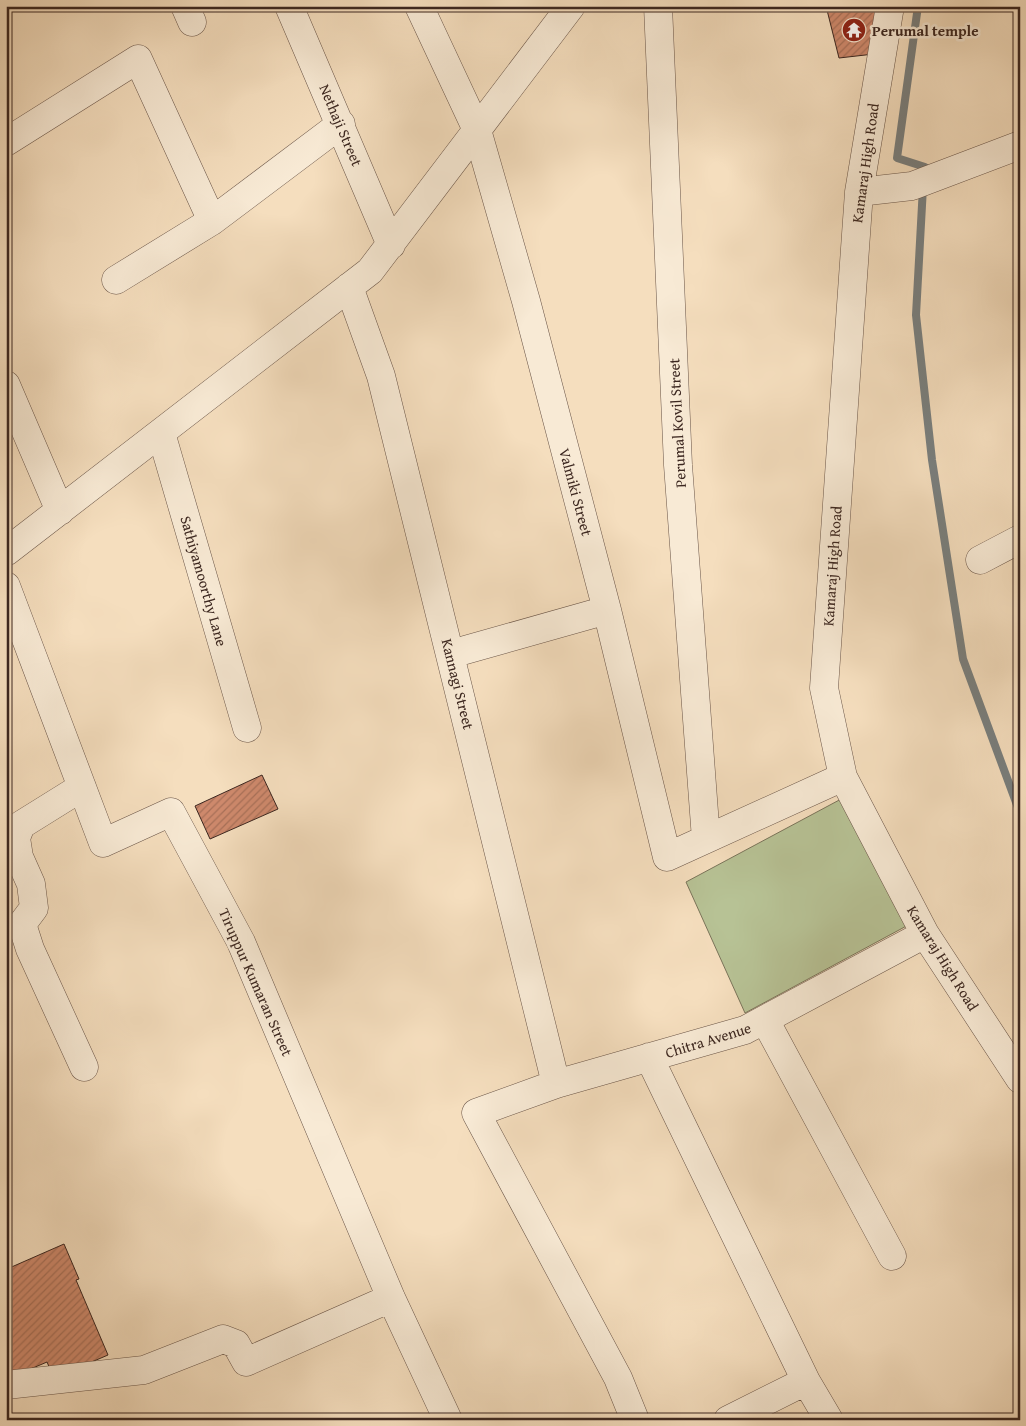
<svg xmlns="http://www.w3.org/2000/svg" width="1026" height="1426" viewBox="0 0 1026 1426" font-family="'Gentium Book Plus',serif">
<defs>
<pattern id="building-hatch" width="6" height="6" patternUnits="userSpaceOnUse" patternTransform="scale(1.25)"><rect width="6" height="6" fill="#ce896c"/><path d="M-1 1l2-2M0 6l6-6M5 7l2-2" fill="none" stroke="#a87058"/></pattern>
</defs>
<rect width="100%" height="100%" fill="#f5debe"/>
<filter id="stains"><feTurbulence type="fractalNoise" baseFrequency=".004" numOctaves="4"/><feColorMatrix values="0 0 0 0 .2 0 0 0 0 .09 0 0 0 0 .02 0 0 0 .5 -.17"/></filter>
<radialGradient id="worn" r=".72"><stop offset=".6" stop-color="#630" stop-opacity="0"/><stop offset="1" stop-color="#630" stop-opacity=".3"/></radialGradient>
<path fill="#b7c295" stroke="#7a745a" d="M843 798 912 923 745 1013 686 882Z"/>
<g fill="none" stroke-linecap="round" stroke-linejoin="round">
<path stroke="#797f7e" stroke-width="8" d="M918 6 897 158 925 167 924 176
M923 187 916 315 932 460 963 659 1020 813"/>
</g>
<path fill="url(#building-hatch)" stroke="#3c2720" d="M826 6H879L874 54 839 58Z
M262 775 278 809 210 839 195 806Z
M64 1244 79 1279 76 1280 108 1355 54 1378 47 1362 14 1376 6 1359V1266L7 1269Z"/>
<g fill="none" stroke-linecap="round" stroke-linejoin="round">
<g stroke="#6a5548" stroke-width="29">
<path id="minor" d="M185 6 192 22
M289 6 391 245
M419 6 477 130 526 301 607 610 667 857 843 777
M658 6 678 465 706 839
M890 6 859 192 824 688 843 777 925 934 1020 1079
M6 142 138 59 212 221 341 124
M859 192 912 186 1020 145
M116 280 212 221
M349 287 381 376 556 1084
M6 385 60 511
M161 433 247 728
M6 552 370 271 571 6
M980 560 1020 539
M6 586 103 843 171 812 241 942 391 1298 448 1420
M451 654 607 610
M82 787 21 825 16 838 19 857 31 884 34 908 22 924 30 949 84 1067
M765 1020 892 1256
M649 1057 806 1381 829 1420
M6 1385 144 1370 223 1339 236 1344 246 1362 391 1298
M635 1420 618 1378 476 1113 556 1084 745 1030 925 934
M728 1420 806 1381"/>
</g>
<use href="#minor" stroke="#f8ead5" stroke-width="28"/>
</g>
<defs>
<g id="temple-disc" transform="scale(1.25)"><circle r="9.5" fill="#8f2418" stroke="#f8ead5"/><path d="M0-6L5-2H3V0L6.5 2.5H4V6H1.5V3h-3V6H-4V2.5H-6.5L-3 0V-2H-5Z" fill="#fff"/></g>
</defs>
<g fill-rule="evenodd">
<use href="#temple-disc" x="854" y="30"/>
</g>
<g text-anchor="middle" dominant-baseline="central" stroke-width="5" stroke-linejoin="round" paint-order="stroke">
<g font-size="15" font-weight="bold" fill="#3c2720" stroke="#f8ead5" text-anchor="start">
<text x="872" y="30">Perumal temple</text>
</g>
<g font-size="15" fill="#3c2720" stroke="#f8ead5">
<text transform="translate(341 125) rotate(67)">Nethaji Street</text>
<text transform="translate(865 163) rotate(-82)">Kamaraj High Road</text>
<text transform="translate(677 423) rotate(-93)">Perumal Kovil Street</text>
<text transform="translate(576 492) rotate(75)">Valmiki Street</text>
<text transform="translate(832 566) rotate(-86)">Kamaraj High Road</text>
<text transform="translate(204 581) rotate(74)">Sathiyamoorthy Lane</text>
<text transform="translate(458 684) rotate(76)">Kannagi Street</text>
<text transform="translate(943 958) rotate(58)">Kamaraj High Road</text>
<text transform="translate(256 982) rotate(66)">Tiruppur Kumaran Street</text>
<text transform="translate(708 1040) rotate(-17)">Chitra Avenue</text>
</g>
</g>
<rect width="1026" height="1426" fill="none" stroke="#f5debe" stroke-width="25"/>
<rect x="8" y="8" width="1011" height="1411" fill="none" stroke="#3c2720" stroke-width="2.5"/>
<rect x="12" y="12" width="1001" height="1401" fill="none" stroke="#3c2720"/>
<rect width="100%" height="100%" filter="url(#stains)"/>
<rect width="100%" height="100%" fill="url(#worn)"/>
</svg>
